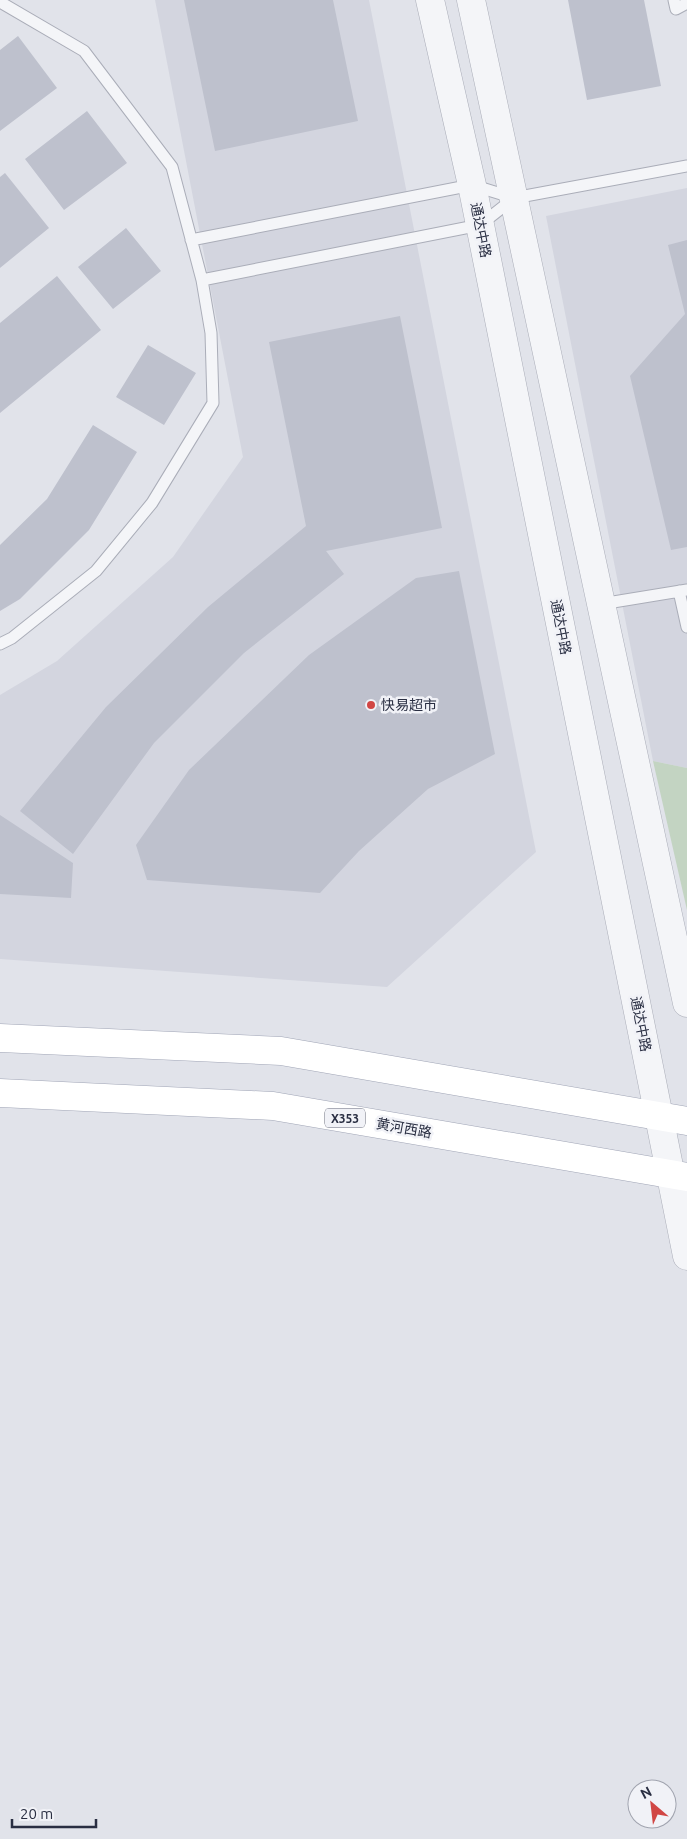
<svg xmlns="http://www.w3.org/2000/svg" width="687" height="1839" viewBox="0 0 687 1839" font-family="Ubuntu,'Noto Sans SC',sans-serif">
<rect width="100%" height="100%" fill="#e1e3ea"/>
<path fill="#d3d5df" d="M155 0H369L536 852 387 987 0 959V695L57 661 173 557 243 457Z
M687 188V768L653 761 546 216Z"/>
<path fill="#c3d4c2" d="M653 761 687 768V910Z"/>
<path fill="#bec1cd" d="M184 0H333L358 121 215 151Z
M568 0H644L661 86 587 100Z
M18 36 57 88 0 131V50Z
M87 111 127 163 64 210 25 159Z
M5 173 49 228 0 268V177Z
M126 228 161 271 113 309 78 267Z
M687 240V547L671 550 630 376 685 314 668 245Z
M57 276 101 330 0 413V323Z
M400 316 442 528 326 551 344 574 244 653 154 743 73 854 20 811 106 707 208 607 306 526 269 342Z
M148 345 196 373 164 425 116 397Z
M93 425 137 452 89 530 20 599 0 611V545L47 499Z
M459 571 495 754 428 789 359 851 320 893 147 880 136 845 189 770 309 655 416 578Z
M0 815 73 863 71 898 0 894Z"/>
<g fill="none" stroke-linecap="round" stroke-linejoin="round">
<g stroke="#aaadb8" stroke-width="13">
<path id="service" d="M674 0 676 9 687 3
M0 2 84 51 172 167 202 280 211 333 213 403 152 503 96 571 12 638 0 644
M191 240 472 185 514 198 687 166
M202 280 480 225 513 199
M679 591 687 627
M601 604 687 590"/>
</g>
<g stroke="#aaadb8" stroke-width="29">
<path id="tertiary" d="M430 0 472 185 687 1256
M471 0 687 1003"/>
</g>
<g stroke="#a0a5b6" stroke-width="29">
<path id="primary" d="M0 1038 281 1051 687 1121
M0 1093 273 1106 687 1177"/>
</g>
<use href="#service" stroke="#f4f5f8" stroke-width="11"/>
<use href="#tertiary" stroke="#f4f5f8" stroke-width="28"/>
<use href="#primary" stroke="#fff" stroke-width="28"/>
</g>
<circle fill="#d14644" stroke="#f1f2f7" stroke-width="2" cx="371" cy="705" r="5"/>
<g text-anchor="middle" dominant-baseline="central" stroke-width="5" stroke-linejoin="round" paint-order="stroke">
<rect fill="#f1f2f7" stroke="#656978" stroke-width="1" x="325" y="1108.5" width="40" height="19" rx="4"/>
<g font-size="12" font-weight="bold" fill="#292e42">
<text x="345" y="1118">X353</text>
</g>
<g font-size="14" fill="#292e42" stroke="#f1f2f7">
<text transform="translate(481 230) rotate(79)">通达中路</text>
<text transform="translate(561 627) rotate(79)">通达中路</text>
<text transform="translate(641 1024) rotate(79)">通达中路</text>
<text transform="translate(404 1128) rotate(10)">黄河西路</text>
</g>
<g font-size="14" fill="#292e42" stroke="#f1f2f7" text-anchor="start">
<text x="381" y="705">快易超市</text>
</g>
</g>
<g transform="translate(652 1804) rotate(332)"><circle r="24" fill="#f1f2f7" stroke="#a1a4af"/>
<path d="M0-4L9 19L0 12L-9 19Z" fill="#d14644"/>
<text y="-8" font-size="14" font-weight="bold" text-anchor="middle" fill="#292e42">N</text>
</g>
<path d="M12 1819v8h84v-8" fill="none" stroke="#292e42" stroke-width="2.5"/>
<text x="20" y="1819" font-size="15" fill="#292e42" stroke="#f1f2f7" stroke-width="4" paint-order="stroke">20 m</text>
</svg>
